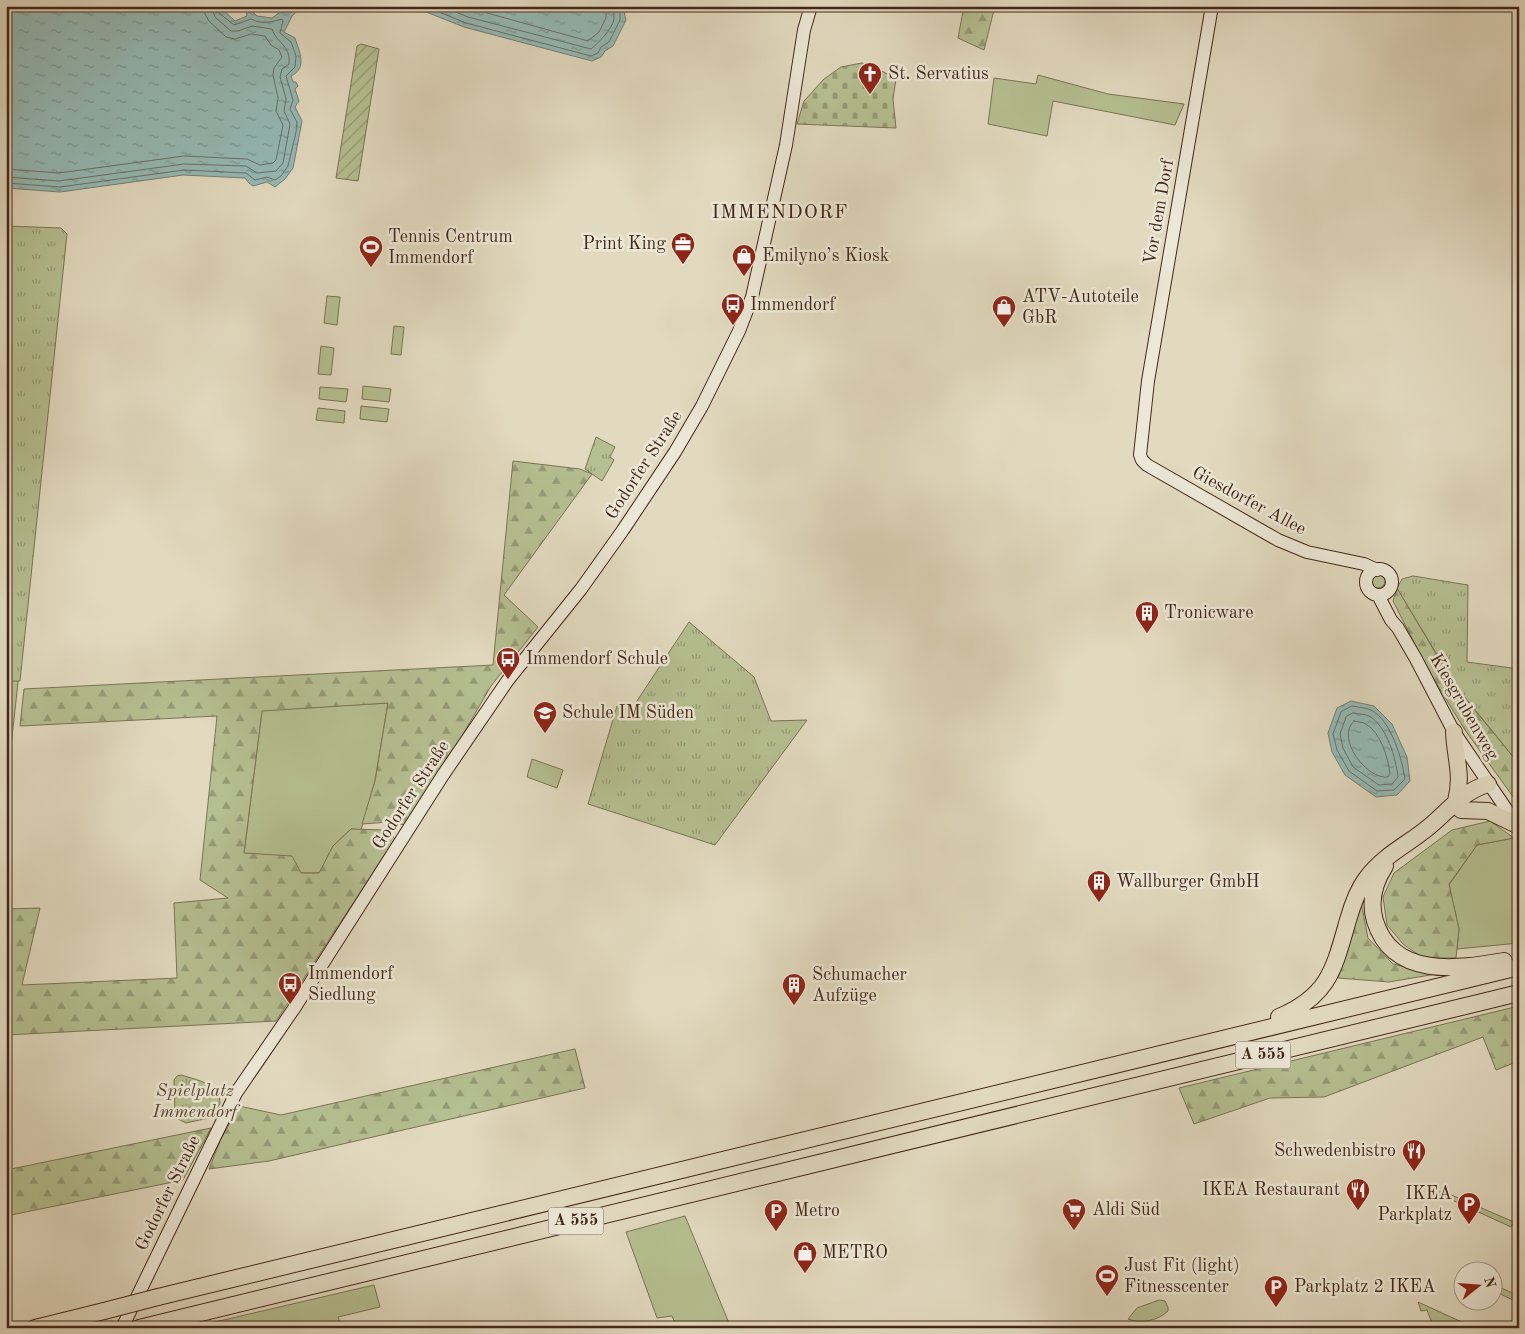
<svg xmlns="http://www.w3.org/2000/svg" width="1525" height="1334" viewBox="0 0 1525 1334" font-family="'Old Standard TT',serif">
<defs>
<pattern id="forest-firs" width="22" height="20" patternUnits="userSpaceOnUse" patternTransform="scale(1.25)"><rect width="22" height="20" fill="#b5bf91"/><path d="M5 1l3.5 6h-7zM16 11l3.5 6h-7z" fill="#959b76"/></pattern>
<pattern id="cemetery-stones" width="16" height="16" patternUnits="userSpaceOnUse" patternTransform="scale(1.25)"><rect width="16" height="16" fill="#b5bf91"/><path d="M2 7V4a2 2 0 0 1 4 0v3zM10 15v-3a2 2 0 0 1 4 0v3z" fill="#959b76"/></pattern>
<pattern id="park-tufts" width="24" height="20" patternUnits="userSpaceOnUse" patternTransform="scale(1.25)"><rect width="24" height="20" fill="#b5bf91"/><path d="M3 7l-1-3M5 7V3M7 7l1-3M15 17l-1-3M17 17v-4M19 17l1-3" fill="none" stroke="#959b76"/></pattern>
<pattern id="garden-furrows" width="10" height="10" patternUnits="userSpaceOnUse" patternTransform="scale(1.25)"><rect width="10" height="10" fill="#b5bf91"/><path d="M-1 1l2-2M0 10L10 0M9 11l2-2" fill="none" stroke="#959b76"/></pattern>
<pattern id="water-ripples" width="26" height="14" patternUnits="userSpaceOnUse" patternTransform="scale(1.25)"><rect width="26" height="14" fill="#95bab6"/><path d="M2 4q2-2 4 0t4 0M15 11q2-2 4 0t4 0" fill="none" stroke="#7b9793"/></pattern>
</defs>
<rect width="100%" height="100%" fill="#e2dac0"/>
<filter id="stains"><feTurbulence type="fractalNoise" baseFrequency=".004" numOctaves="4"/><feColorMatrix values="0 0 0 0 .2 0 0 0 0 .09 0 0 0 0 .02 0 0 0 .5 -.17"/></filter>
<radialGradient id="worn" r=".72"><stop offset=".6" stop-color="#630" stop-opacity="0"/><stop offset="1" stop-color="#630" stop-opacity=".3"/></radialGradient>
<path fill="#b5bf91" stroke="#7c7355" d="M1038 75 1108 94 1184 104 1175 125 1053 101 1047 136 988 124 994 78 1036 84Z
M327 296 340 297 337 325 324 323Z
M394 326 404 327 401 355 391 354Z
M321 346 334 348 331 375 318 374Z
M363 386 391 389 389 402 362 399Z
M320 387 348 389 346 402 319 399Z
M361 406 389 409 387 422 360 419Z
M318 408 345 411 344 423 316 420Z
M1371 581a7 7 0 1 1 14 0a7 7 0 1 1-14 0Z
M388 703 375 781 361 830 351 829 333 846 320 873H301L244 854 262 710Z
M532 759 563 770 557 788 527 777Z
M1514 838 1519 845V943L1457 949 1459 929 1449 885 1477 845Z
M1442 1191 1514 1222 1511 1227 1437 1193Z
M685 1216 731 1328H677L672 1316 657 1318 626 1232Z
M374 1285 380 1307 338 1317 342 1328H189Z
M1497 1286 1519 1296V1303L1494 1291Z
M1159 1300 1165 1301 1168 1307V1311C1158 1321 1140 1324 1128 1319L1137 1308Z
M1418 1302 1464 1323 1458 1328H1430L1433 1326 1427 1310 1421 1311Z"/>
<path fill="url(#forest-firs)" stroke="#7c7355" d="M964 6H995L984 50 958 38Z
M513 461 580 469 592 474 504 595 538 627 491 686 452 753 404 825 390 822 362 824 375 781 388 703 262 711 244 853 292 856 301 873H319L333 846 351 829 387 830 395 839 276 1021 6 1035V909L40 908 22 985 177 978 174 903 228 898 200 880 217 716 20 726 24 689 493 665Z
M35 527 6 792V528Z
M1397 588 1455 686 1519 764V805L1465 730 1427 668 1393 601Z
M1490 821 1514 838 1477 845 1449 884 1459 929 1456 958H1423L1403 944 1387 925 1383 897 1394 873 1452 830Z
M1361 902 1368 938 1393 964 1436 974 1389 982 1338 978Z
M1519 1006V1061L1496 1070 1483 1037 1324 1097 1270 1098 1194 1124 1179 1088Z
M575 1049 585 1088 269 1161 209 1169 220 1141 239 1106 281 1115Z
M211 1128 183 1180 6 1216V1170Z"/>
<path fill="url(#cemetery-stones)" stroke="#7c7355" d="M862 63 880 70 896 79 893 99 896 128 797 124 804 101 824 79 841 67Z"/>
<path fill="url(#park-tufts)" stroke="#7c7355" d="M6 226 61 228 67 234 20 681H6Z
M596 437 615 447 610 457 614 460 602 481 585 469Z
M1413 576 1468 585 1467 662 1519 669V764L1456 686 1397 588 1402 579Z
M689 622 754 677 771 721 807 720 715 845 588 804 617 706 631 710Z
M181 1075C194 1079 210 1082 219 1093L220 1103 213 1117 186 1123 178 1119 175 1114 174 1080 177 1076Z"/>
<path fill="url(#garden-furrows)" stroke="#7c7355" d="M361 44 379 49 358 181 336 178 357 46Z"/>
<path fill="url(#water-ripples)" stroke="#757f77" d="M6 6H222L223 10 235 21 247 16 246 9 247 6 257 16 272 18 288 6H303L292 16 284 32 295 38C299 51 308 68 291 76L293 82H296L298 86 295 89 299 101 295 107 302 121 293 168 285 179 275 187 267 182 253 186 249 183 245 178 183 175 60 192 6 188Z
M411 6H632L624 12 626 20 613 46 605 51 601 57 592 61 464 27Z
M1351 701 1374 706 1392 724 1407 757 1410 781 1397 795 1376 797 1345 775 1332 752 1328 733 1337 708Z"/>
<g fill="none" stroke-linecap="round" stroke-linejoin="round">
<path stroke="#6c7068" stroke-width="1" d="M424 6 466 23 591 56 598 53 601 47 609 42 620 20V10L624 6
M441 6 468 17 591 49C598 43 612 30 614 19 614 14 613 11 615 6
M462 6 588 41 599 32 606 18V6
M6 169 59 173 184 156 247 159 260 165 273 163 276 160 283 125 276 111 278 98 273 75 274 68 282 57 279 50 271 45 265 36 251 34 235 39 226 37 209 21 205 14 204 6
M6 177 59 181 184 164 246 166 257 173 276 171 283 163 290 124 284 111 286 99 280 77 282 69 289 64C291 45 277 44 272 29L252 26 238 31H231L215 17 211 6
M6 183 60 187 184 170 246 173 255 180 267 177 275 180 281 176 288 166 296 132 297 122 290 109 293 100 286 76 295 67 296 56 291 42 280 33 283 21 282 19C271 22 263 25 251 19L234 25 219 13 218 6
M1352 706C1358 707 1366 708 1371 710 1391 720 1402 759 1405 779L1394 790 1377 791 1349 771 1337 750 1333 734 1341 712Z
M1353 713C1358 714 1365 714 1369 716 1387 726 1396 759 1398 777L1392 784 1379 785 1353 767 1343 748 1340 734 1346 717Z
M1354 721C1358 722 1363 722 1366 724 1381 733 1388 758 1390 774L1388 777C1367 780 1335 738 1354 721Z"/>
<g stroke="#442719" stroke-width="14">
<path id="secondary" d="M1212 6 1148 381 1140 455 1142 460 1147 465 1278 540 1307 552 1364 564 1377 570
M1366 582a13 13 0 1 1 26 0a13 13 0 1 1-26 0Z
M1378 595 1391 620 1398 628 1416 659 1454 732 1517 825
M122 1328 236 1093 295 1007 443 775 508 680 581 589 623 530 675 452 702 406 739 331 752 297 786 145 804 30 811 6"/>
</g>
<g stroke="#442719" stroke-width="18">
<path id="highway" d="M1454 732C1455 758 1463 774 1456 801
M1461 810 1488 811 1517 825
M1385 866C1374 883 1369 901 1375 921 1393 979 1458 969 1504 961
M1279 1017C1329 996 1334 969 1348 920 1352 906 1357 891 1366 879 1383 855 1409 844 1430 826 1450 809 1462 792 1488 784
M158 1297 1519 967
M35 1328 104 1311
M139 1328 1519 993"/>
</g>
<use href="#secondary" stroke="#ece7d6" stroke-width="12"/>
<use href="#highway" stroke="#e2dac0" stroke-width="16"/>
<g stroke="#442719" stroke-width="18" stroke-linecap="butt">
<path id="highway-bridge" d="M104 1311 158 1297"/>
</g>
<use href="#highway-bridge" stroke="#e2dac0" stroke-width="16"/>
</g>
<defs>
<g id="church-pin" transform="scale(1.25)"><path d="M0 17L-7.5 6A9.5 9.5 0 1 1 7.5 6Z" fill="#8f2418" stroke="#ece7d6"/><path d="M-1.2-6h2.4v3.5h3.3v2.4h-3.3V6h-2.4V-.1h-3.3v-2.4h3.3Z" fill="#fff"/></g>
<g id="office-pin" transform="scale(1.25)"><path d="M0 17L-7.5 6A9.5 9.5 0 1 1 7.5 6Z" fill="#8f2418" stroke="#ece7d6"/><path d="M-6-3h4V-5.5h4V-3h4V5H-6ZM-1-4.5V-3h2v-1.5ZM-6 0V1H6V0Z" fill="#fff"/></g>
<g id="stadium-pin" transform="scale(1.25)"><path d="M0 17L-7.5 6A9.5 9.5 0 1 1 7.5 6Z" fill="#8f2418" stroke="#ece7d6"/><path d="M0-5a6.5 5 0 1 0 0 10a6.5 5 0 1 0 0-10ZM-3.5-1.8h7v3.6h-7Z" fill="#fff"/></g>
<g id="shop-pin" transform="scale(1.25)"><path d="M0 17L-7.5 6A9.5 9.5 0 1 1 7.5 6Z" fill="#8f2418" stroke="#ece7d6"/><path d="M-5-2.5h2.3a2.7 3.5 0 0 1 5.4 0H5L5.5 6h-11ZM-1.5-2.5h3a1.5 2.3 0 0 0-3 0Z" fill="#fff"/></g>
<g id="bus-pin" transform="scale(1.25)"><path d="M0 17L-7.5 6A9.5 9.5 0 1 1 7.5 6Z" fill="#8f2418" stroke="#ece7d6"/><path d="M-5-6H5V4H4V6H2V4H-2V6H-4V4H-5ZM-3.5-4V0h7V-4ZM-3.5 1.2v1.5H-2V1.2ZM2 1.2v1.5H3.5V1.2Z" fill="#fff"/></g>
<g id="building-pin" transform="scale(1.25)"><path d="M0 17L-7.5 6A9.5 9.5 0 1 1 7.5 6Z" fill="#8f2418" stroke="#ece7d6"/><path d="M-4-6H4V6H1V3H-1V6H-4ZM-2.5-4.3h1.7v1.8h-1.7ZM.8-4.3h1.7v1.8H.8ZM-2.5-1h1.7V.8h-1.7ZM.8-1h1.7V.8H.8Z" fill="#fff"/></g>
<g id="school-pin" transform="scale(1.25)"><path d="M0 17L-7.5 6A9.5 9.5 0 1 1 7.5 6Z" fill="#8f2418" stroke="#ece7d6"/><path d="M0-5L7-2L0 1L-7-2ZM-4 1L0 2.5L4 1V4Q0 6-4 4Z" fill="#fff"/></g>
<g id="restaurant-pin" transform="scale(1.25)"><path d="M0 17L-7.5 6A9.5 9.5 0 1 1 7.5 6Z" fill="#8f2418" stroke="#ece7d6"/><path d="M-5-6h1v4h1v-4h1v4h1v-4h1v5L-1.5 .5V6h-2V.5L-5-1ZM5-6V6H3V1.5H1.5Q1.5-4 5-6Z" fill="#fff"/></g>
<g id="parking-pin" transform="scale(1.25)"><path d="M0 17L-7.5 6A9.5 9.5 0 1 1 7.5 6Z" fill="#8f2418" stroke="#ece7d6"/><path d="M-3.5-5.5H1a3.5 3.5 0 0 1 0 7H-1V5.5H-3.5ZM-1-3.4V-.6H.8a1.4 1.4 0 0 0 0-2.8Z" fill="#fff"/></g>
<g id="supermarket-pin" transform="scale(1.25)"><path d="M0 17L-7.5 6A9.5 9.5 0 1 1 7.5 6Z" fill="#8f2418" stroke="#ece7d6"/><path d="M-6-5.5h2.5l.6 2H6L4.5 2H-2.5L-4.4-4H-6ZM-1.5 3.2a1.3 1.3 0 1 0 .1 0ZM3 3.2a1.3 1.3 0 1 0 .1 0Z" fill="#fff"/></g>
</defs>
<g fill-rule="evenodd">
<use href="#church-pin" x="870" y="74"/>
<use href="#office-pin" x="683" y="244"/>
<use href="#stadium-pin" x="371" y="247"/>
<use href="#shop-pin" x="744" y="256"/>
<use href="#bus-pin" x="733" y="305"/>
<use href="#shop-pin" x="1004" y="307"/>
<use href="#building-pin" x="1147" y="613"/>
<use href="#bus-pin" x="508" y="659"/>
<use href="#school-pin" x="545" y="713"/>
<use href="#building-pin" x="1099" y="882"/>
<use href="#bus-pin" x="290" y="984"/>
<use href="#building-pin" x="794" y="985"/>
<use href="#restaurant-pin" x="1414" y="1151"/>
<use href="#restaurant-pin" x="1358" y="1190"/>
<use href="#parking-pin" x="1469" y="1204"/>
<use href="#supermarket-pin" x="1074" y="1210"/>
<use href="#parking-pin" x="776" y="1211"/>
<use href="#shop-pin" x="805" y="1253"/>
<use href="#stadium-pin" x="1107" y="1276"/>
<use href="#parking-pin" x="1276" y="1287"/>
</g>
<g text-anchor="middle" dominant-baseline="central" stroke-width="5" stroke-linejoin="round" paint-order="stroke">
<g fill="#ece7d6" stroke="#766152" stroke-width="1">
<rect x="1235.5" y="1041.5" width="55" height="27" rx="4"/>
<rect x="548.5" y="1207.5" width="55" height="27" rx="4"/>
</g>
<g font-size="16" font-weight="bold" fill="#442719">
<text x="1263" y="1055">A 555</text>
<text x="576" y="1221">A 555</text>
</g>
<g font-size="18" fill="#442719" stroke="#ece7d6" text-anchor="start">
<text x="888" y="74">St. Servatius</text>
<text x="388" y="237">Tennis Centrum<tspan x="388" dy="21">Immendorf</tspan></text>
<text x="666" y="244" text-anchor="end">Print King</text>
<text x="762" y="256">Emilyno’s Kiosk</text>
<text x="1022" y="297">ATV-Autoteile<tspan x="1022" dy="21">GbR</tspan></text>
<text x="750" y="305">Immendorf</text>
<text x="1164" y="613">Tronicware</text>
<text x="526" y="659">Immendorf Schule</text>
<text x="562" y="713">Schule IM Süden</text>
<text x="1116" y="882">Wallburger GmbH</text>
<text x="308" y="974">Immendorf<tspan x="308" dy="21">Siedlung</tspan></text>
<text x="812" y="975">Schumacher<tspan x="812" dy="21">Aufzüge</tspan></text>
<text x="1396" y="1151" text-anchor="end">Schwedenbistro</text>
<text x="1340" y="1190" text-anchor="end">IKEA Restaurant</text>
<text x="1452" y="1194" text-anchor="end">IKEA<tspan x="1452" dy="21">Parkplatz</tspan></text>
<text x="1092" y="1210">Aldi Süd</text>
<text x="794" y="1211">Metro</text>
<text x="822" y="1253">METRO</text>
<text x="1124" y="1266">Just Fit (light)<tspan x="1124" dy="21">Fitnesscenter</tspan></text>
<text x="1294" y="1287">Parkplatz 2 IKEA</text>
</g>
<g font-size="18" fill="#442719" stroke="#ece7d6">
<text transform="translate(1159 212) rotate(-80)">Vor dem Dorf</text>
<text transform="translate(644 465) rotate(-57)">Godorfer Straße</text>
<text transform="translate(1249 501) rotate(28)">Giesdorfer Allee</text>
<text transform="translate(1464 707) rotate(60)">Kiesgrubenweg</text>
<text transform="translate(411 795) rotate(-57)">Godorfer Straße</text>
<text transform="translate(168 1193) rotate(-64)">Godorfer Straße</text>
</g>
<g font-size="18" font-style="italic" fill="#5b4531" stroke="#ece7d6">
<text x="195" y="1091">Spielplatz<tspan x="195" dy="21">Immendorf</tspan></text>
</g>
<g font-size="20" letter-spacing="1" fill="#442719" stroke="#ece7d6">
<text x="780" y="213">IMMENDORF</text>
</g>
</g>
<rect width="1525" height="1334" fill="none" stroke="#e2dac0" stroke-width="25"/>
<rect x="8" y="8" width="1510" height="1319" fill="none" stroke="#442719" stroke-width="2.5"/>
<rect x="12" y="12" width="1500" height="1309" fill="none" stroke="#442719"/>
<g transform="translate(1478 1286) rotate(73)"><circle r="24" fill="#ece7d6" stroke="#a99a8a"/>
<path d="M0-4L9 19L0 12L-9 19Z" fill="#8f2418"/>
<text y="-8" font-size="14" font-weight="bold" text-anchor="middle" fill="#442719">N</text>
</g>
<rect width="100%" height="100%" filter="url(#stains)"/>
<rect width="100%" height="100%" fill="url(#worn)"/>
</svg>
